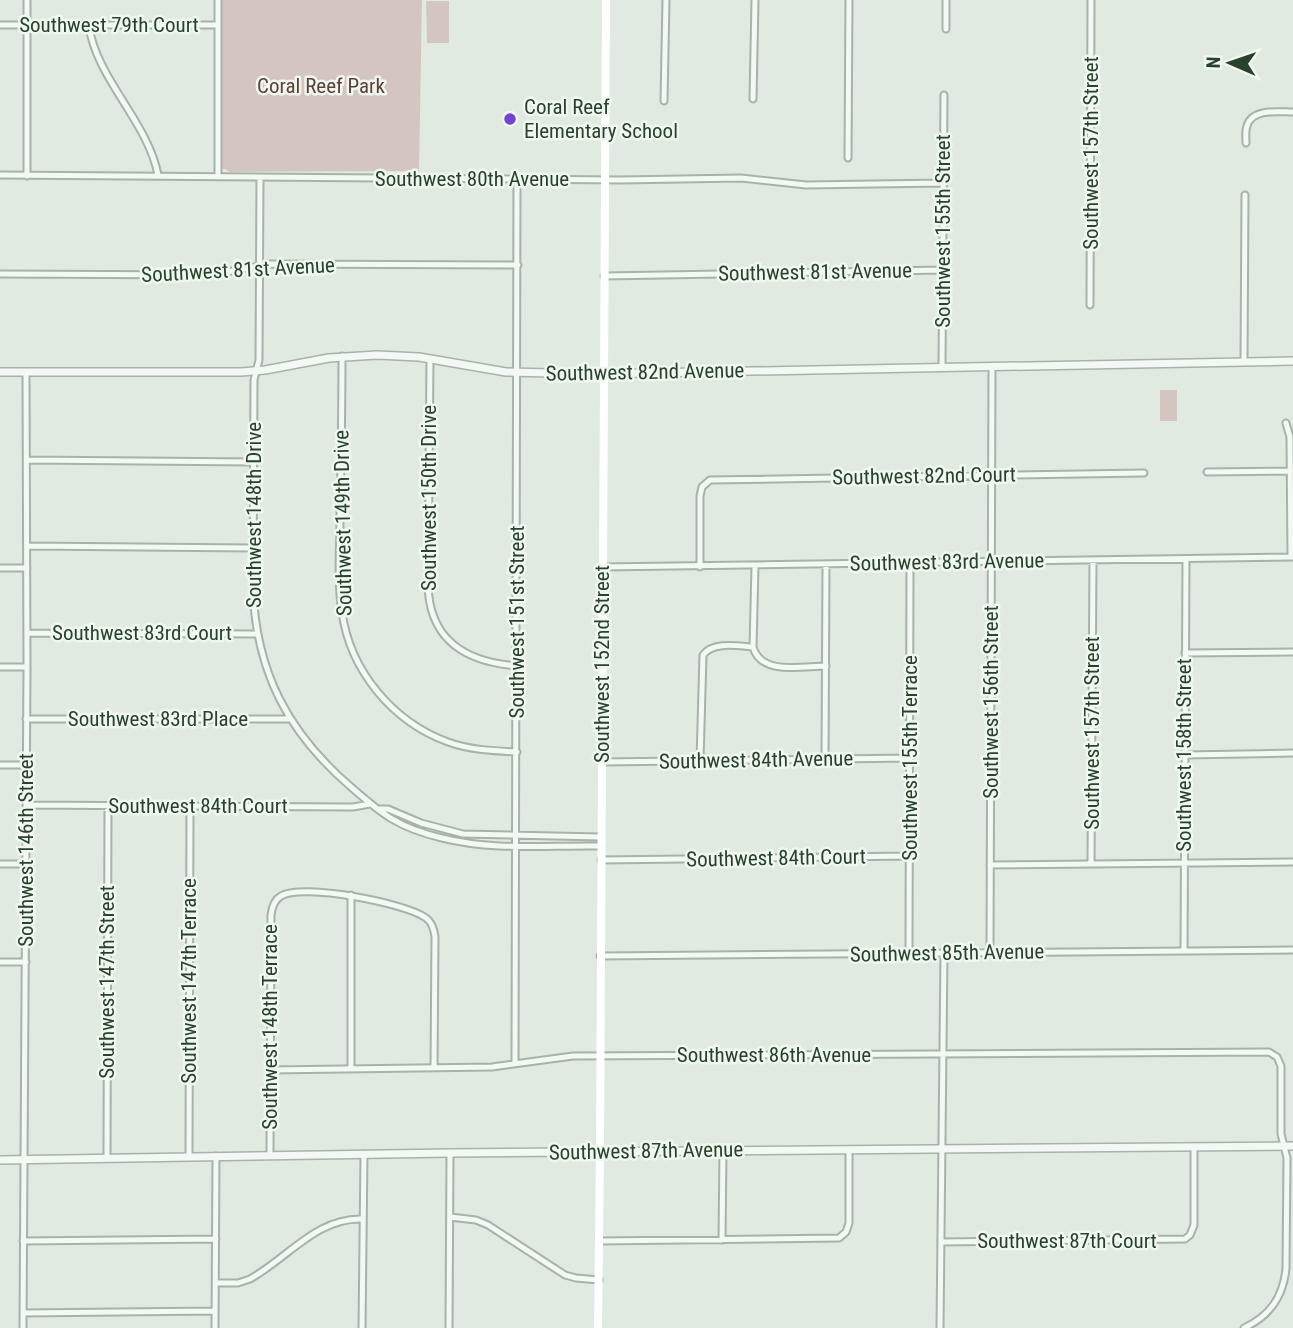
<svg xmlns="http://www.w3.org/2000/svg" width="1293" height="1328" viewBox="0 0 1293 1328" font-family="'Roboto Condensed',sans-serif">
<rect width="100%" height="100%" fill="#e0eae1"/>
<path fill="#d4c5c1" d="M221 0H422L419 171 230 172 220 167Z
M426 1H449V43H427Z
M1160 390H1177V421H1160Z"/>
<g fill="none" stroke-linecap="round" stroke-linejoin="round">
<g stroke="#a5b4a7" stroke-width="9">
<path id="minor" d="M27 0V176
M0 25H218
M89 26C96 78 148 122 158 175
M946 29V0
M753 99 755 0
M664 101 666 0
M1246 143C1246 138 1245 131 1247 126 1252 108 1279 112 1293 112
M848 158 849 0
M0 175 620 180 741 178 806 185 943 183
M218 177V0
M260 178 259 360 254 380 253 589C256 672 288 733 351 787 383 815 399 828 442 838 493 851 548 845 601 846
M0 274 211 275 269 264 518 265
M604 276 943 270
M1090 305 1091 0
M342 356C342 410 341 463 340 516 340 548 337 581 342 612 350 671 393 722 448 742 470 750 494 751 517 752
M430 359 428 584C429 640 465 662 517 666
M1244 362 1245 195
M942 367 944 95
M1286 423 1290 437 1291 557
M27 460 254 462
M1207 472 1291 471
M27 546 253 548
M755 566 753 647C761 676 803 666 826 666
M602 567 1293 557
M700 567V496L702 487 710 480 1144 473
M0 568H27
M27 633 257 634
M1185 653 1293 652
M0 667H27
M26 719H290
M1185 755 1293 753
M825 759 826 564
M700 761 703 655C713 641 738 646 753 647
M601 762 910 758
M0 765H26
M26 805 353 807 370 804
M378 809H388L421 823 463 834 601 837
M601 860 909 856
M0 864H26
M1091 864 1093 560
M990 865 1293 862
M1184 951 1186 560
M990 953 992 367
M909 954 910 563
M600 956 1293 950
M0 962H26
M515 1064 517 179
M351 1069V895
M270 1070 492 1067 573 1056 1269 1052 1277 1057 1281 1066V1134L1287 1158 1286 1269C1283 1297 1270 1316 1244 1328
M270 1155 271 915C272 907 274 900 281 896 302 883 406 903 426 918 432 922 434 929 435 937L434 1068
M189 1157 190 806
M107 1158 108 805
M450 1217 476 1220 488 1225 565 1275 576 1278 599 1280
M722 1240 723 1150
M23 1241 216 1239
M600 1241 839 1238 846 1232 849 1223V1150
M941 1242 1185 1239 1190 1235 1194 1225V1147
M216 1283H238L250 1279C288 1258 317 1217 363 1219
M23 1313 215 1311
M23 1328 27 667 26 372
M215 1328 216 1156
M362 1328 364 1154
M449 1328 450 1153
M940 1328 944 953"/>
</g>
<g stroke="#a5b4a7" stroke-width="10">
<path id="tertiary" d="M0 372H241L265 370 329 358 377 355 419 357 506 372 595 374 1293 361
M0 1160 450 1153 1293 1146"/>
</g>
<use href="#minor" stroke="#f3f8f4" stroke-width="5"/>
<use href="#tertiary" stroke="#f3f8f4" stroke-width="7"/>
<path stroke="#fff" stroke-width="8" d="M598 1328 600 1152 606 0"/>
</g>
<circle fill="#7342d2" stroke="#f0f7f0" stroke-width="2.5" cx="510" cy="119" r="7"/>
<g text-anchor="middle" dominant-baseline="central" stroke-width="5" stroke-linejoin="round" paint-order="stroke">
<g font-size="21" fill="#28422b" stroke="#f0f7f0">
<text x="109" y="25">Southwest 79th Court</text>
<text transform="translate(1091 153) rotate(-90)">Southwest 157th Street</text>
<text x="472" y="179">Southwest 80th Avenue</text>
<text transform="translate(943 231) rotate(-90)">Southwest 155th Street</text>
<text transform="translate(238 270) rotate(-3)">Southwest 81st Avenue</text>
<text transform="translate(815 272) rotate(-1)">Southwest 81st Avenue</text>
<text transform="translate(645 372) rotate(-1)">Southwest 82nd Avenue</text>
<text transform="translate(924 476) rotate(-1)">Southwest 82nd Court</text>
<text transform="translate(429 498) rotate(-90)">Southwest 150th Drive</text>
<text transform="translate(254 515) rotate(-90)">Southwest 148th Drive</text>
<text transform="translate(343 523) rotate(-91)">Southwest 149th Drive</text>
<text transform="translate(947 562) rotate(-1)">Southwest 83rd Avenue</text>
<text transform="translate(517 622) rotate(-90)">Southwest 151st Street</text>
<text x="142" y="633">Southwest 83rd Court</text>
<text transform="translate(602 664) rotate(-90)">Southwest 152nd Street</text>
<text transform="translate(991 702) rotate(-90)">Southwest 156th Street</text>
<text x="158" y="719">Southwest 83rd Place</text>
<text transform="translate(1092 733) rotate(-90)">Southwest 157th Street</text>
<text transform="translate(1184 755) rotate(-90)">Southwest 158th Street</text>
<text transform="translate(910 758) rotate(-90)">Southwest 155th Terrace</text>
<text transform="translate(756 760) rotate(-1)">Southwest 84th Avenue</text>
<text x="198" y="806">Southwest 84th Court</text>
<text transform="translate(26 850) rotate(-90)">Southwest 146th Street</text>
<text transform="translate(776 858) rotate(-1)">Southwest 84th Court</text>
<text transform="translate(947 953) rotate(-1)">Southwest 85th Avenue</text>
<text transform="translate(189 981) rotate(-90)">Southwest 147th Terrace</text>
<text transform="translate(107 982) rotate(-90)">Southwest 147th Street</text>
<text transform="translate(270 1027) rotate(-90)">Southwest 148th Terrace</text>
<text x="774" y="1055">Southwest 86th Avenue</text>
<text transform="translate(646 1151) rotate(-1)">Southwest 87th Avenue</text>
<text x="1067" y="1241">Southwest 87th Court</text>
</g>
<g font-size="21" fill="#5e4135" stroke="#f0f7f0">
<text x="321" y="86">Coral Reef Park</text>
</g>
<g font-size="21" fill="#28422b" stroke="#f0f7f0" text-anchor="start">
<text x="524" y="107">Coral Reef<tspan x="524" dy="24">Elementary School</tspan></text>
</g>
</g>
<g transform="translate(1230 63) rotate(272)" stroke="#f0f7f0" stroke-width="5" paint-order="stroke">
<path d="M0-5L12 26L0 18L-12 26Z" fill="#28422b"/>
<text y="-10" font-size="19" font-weight="bold" text-anchor="middle" fill="#28422b">N</text>
</g>
</svg>
